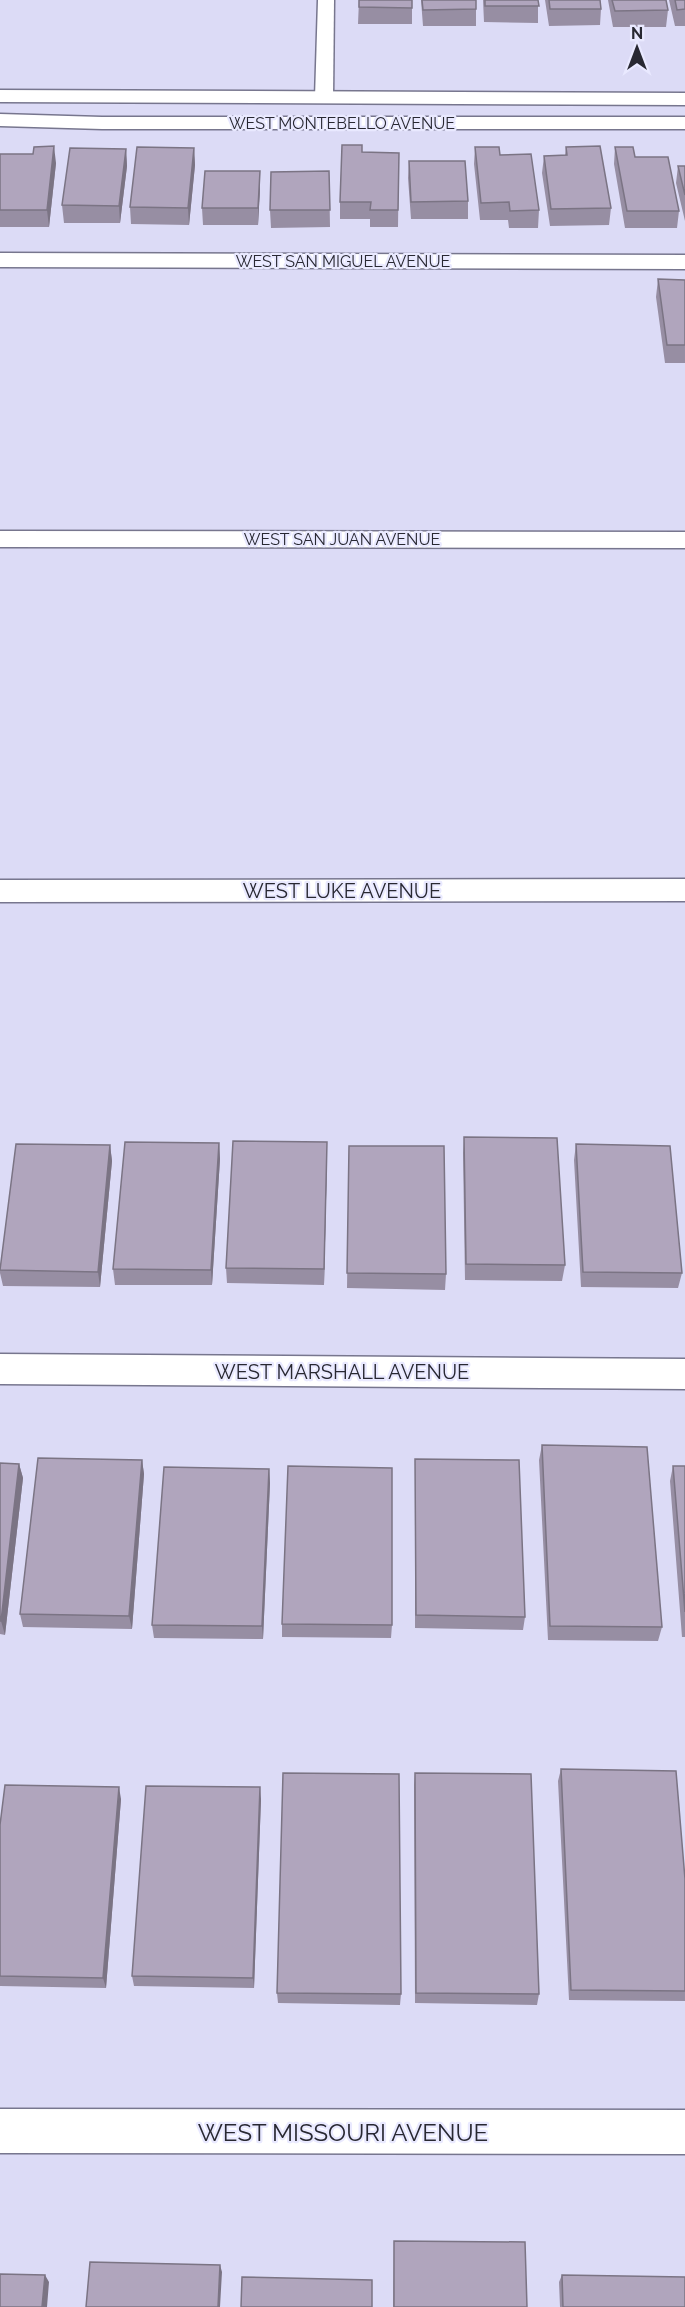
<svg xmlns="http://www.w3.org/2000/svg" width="685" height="2307" viewBox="0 0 685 2307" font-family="Raleway,sans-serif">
<rect width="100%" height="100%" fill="#dcdbf6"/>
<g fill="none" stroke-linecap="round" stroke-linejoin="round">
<g stroke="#77768e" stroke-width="3">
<path id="service" d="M318 0H334L333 98 330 102H318L315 98Z"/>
</g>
<g stroke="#77768e" stroke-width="3">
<path id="minor" d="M0 253 685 255V269L0 267Z
M0 531 685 532V548L0 547Z
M685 879V901L0 902V880Z
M0 1354 685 1359V1389L0 1384Z
M0 2109 685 2110V2154L0 2153Z"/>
</g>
<g stroke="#77768e" stroke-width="3">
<path id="tertiary" d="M0 90 685 93V105L0 102Z
M0 114 102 117H685V129H102L0 126Z"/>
</g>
<use href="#service" fill="#fff" fill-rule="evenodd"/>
<use href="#minor" fill="#fff" fill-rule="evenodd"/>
<use href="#tertiary" fill="#fff" fill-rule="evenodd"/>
</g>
<path fill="#978ea3" d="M359 0H412V24H358Z
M421 0H476V26H423Z
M483 0H538V23L484 22Z
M545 0H600L601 9 600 25 549 26Z
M608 0H666L668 10 666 27H613Z
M669 0H685V26H675Z
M475 147 500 155 539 210 538 228H509L508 220H480L474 164Z
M566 147 611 208 609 225 550 226 542 173 544 156 565 155Z
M615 147 635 157 679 211 677 228H625L614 164Z
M194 148 195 165 189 225 131 224 130 207Z
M126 149 127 166 120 223H64L62 205Z
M362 152 399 153 398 227H370V219H340V202Z
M0 154 56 163 49 227H0Z
M409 161 468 201V219H411L408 178Z
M678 166H685V221L676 183Z
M329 171 330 227 271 228 270 210Z
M260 188 258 225H203L202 208Z
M658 279 685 280V363H665L656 297Z
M464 1137 565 1265 562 1281 465 1280 463 1153Z
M219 1143 220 1159 212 1285H115L113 1269Z
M576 1144 682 1273 678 1288 581 1287 574 1160Z
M110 1145 112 1161 100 1287 3 1286 0 1273V1266Z
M349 1146 446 1274 445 1290 347 1288Z
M327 1158 324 1285 227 1283 226 1268Z
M542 1445 662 1627 658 1641 548 1640 539 1460Z
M415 1459 525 1617 523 1630 415 1628Z
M142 1460 144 1474 132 1629 23 1627 20 1614Z
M0 1463 19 1464 23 1478 5 1635 0 1634Z
M673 1466H685V1637H682L670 1481Z
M269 1469 270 1483 263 1639 154 1638 152 1625Z
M282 1624 392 1625 391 1638 282 1637Z
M561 1769 685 1879V2001L569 2000 558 1781Z
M415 1773 539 1994 537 2005 415 2003 414 1785Z
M121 1799 106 1988 0 1986V1825Z
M261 1799 254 1988 134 1986 132 1976Z
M277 1993 401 1994 400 2005 278 2003Z
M394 2241 527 2307H393Z
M562 2275 685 2307H560L559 2282Z"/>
<path fill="#7b7484" d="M54 146 56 163 49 227 47 210Z
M194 148 195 165 189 225 188 208Z
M126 149 127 166 120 223 119 206Z
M260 171V188L258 225V208Z
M327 1142V1158L324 1285V1269Z
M219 1143 220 1159 212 1285 211 1270Z
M110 1145 112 1161 100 1287 98 1272Z
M142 1460 144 1474 132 1629 129 1616Z
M19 1464 23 1478 5 1635 1 1621Z
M269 1469 270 1483 263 1639 262 1626Z
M119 1787 121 1799 106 1988 103 1978Z
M260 1787 261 1799 254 1988 253 1978Z
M220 2265 222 2272 220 2307H218Z
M45 2275 49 2282 47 2307H42Z"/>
<path fill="#b0a5bd" stroke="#7b7484" stroke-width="1.5" d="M359 0H412V8L359 7Z
M422 0H476V9L423 10Z
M485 0H538L539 6H485Z
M549 0H600L601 9H550Z
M612 0H666L668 10 615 11Z
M675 0H685V9L677 10Z
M342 145H362V152L399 153 398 210H370L371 202H340Z
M54 146 47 210H0V154H33L34 147Z
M600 146 611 208 551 209 544 156 567 155 566 147Z
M137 147 194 148 188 208 130 207Z
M475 147H499L500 155 531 154 539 210 510 211 509 202 481 203Z
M615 147H633L635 157H668L679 211H627Z
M70 148 126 149 119 206 62 205Z
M409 161H465L468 201 411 202Z
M678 166H685V195Z
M205 171H260L258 208H202Z
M329 171 330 210H270L271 172Z
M658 279 685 280V345H667Z
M464 1137 557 1138 565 1265 466 1264Z
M233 1141 327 1142 324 1269 226 1268Z
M125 1142 219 1143 211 1270 113 1269Z
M16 1144 110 1145 98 1272 0 1270Z
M576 1144 670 1146 682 1273 583 1272Z
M349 1146H444L446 1274 347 1273Z
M542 1445 647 1447 662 1627 550 1626Z
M38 1458 142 1460 129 1616 20 1614Z
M415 1459 519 1460 525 1617 416 1615Z
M0 1463 19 1464 1 1621H0Z
M288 1466 392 1468V1625L282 1624Z
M673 1466H685V1612Z
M164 1467 269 1469 262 1626 152 1625Z
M561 1769 676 1771 685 1879V1991L571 1990Z
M283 1773 399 1774 401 1994 277 1993Z
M415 1773 531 1774 539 1994 416 1993Z
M5 1785 119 1787 103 1978 0 1976V1825Z
M146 1786 260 1787 253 1978 132 1976Z
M394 2241 525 2242 527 2307H394Z
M90 2262 220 2265 218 2307H86Z
M0 2274 45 2275 42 2307H0Z
M562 2275 685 2277V2307H563Z
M242 2277 372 2280V2307H241Z"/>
<g text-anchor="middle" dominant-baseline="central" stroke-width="4.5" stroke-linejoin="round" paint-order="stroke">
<g font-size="16" fill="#282832" stroke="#e9e9ff">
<text x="342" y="123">WEST MONTEBELLO AVENUE</text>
<text x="343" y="261">WEST SAN MIGUEL AVENUE</text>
<text x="342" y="539">WEST SAN JUAN AVENUE</text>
</g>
<g font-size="20" fill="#282832" stroke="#e9e9ff">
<text x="342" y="891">WEST LUKE AVENUE</text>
<text x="342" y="1372">WEST MARSHALL AVENUE</text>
</g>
<g font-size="24" fill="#282832" stroke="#e9e9ff">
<text x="343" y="2132">WEST MISSOURI AVENUE</text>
</g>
</g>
<g transform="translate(637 48)" stroke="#e9e9ff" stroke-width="4.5" paint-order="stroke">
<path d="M0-4.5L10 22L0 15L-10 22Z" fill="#282832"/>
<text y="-9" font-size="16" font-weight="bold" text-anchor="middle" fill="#282832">N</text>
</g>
</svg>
